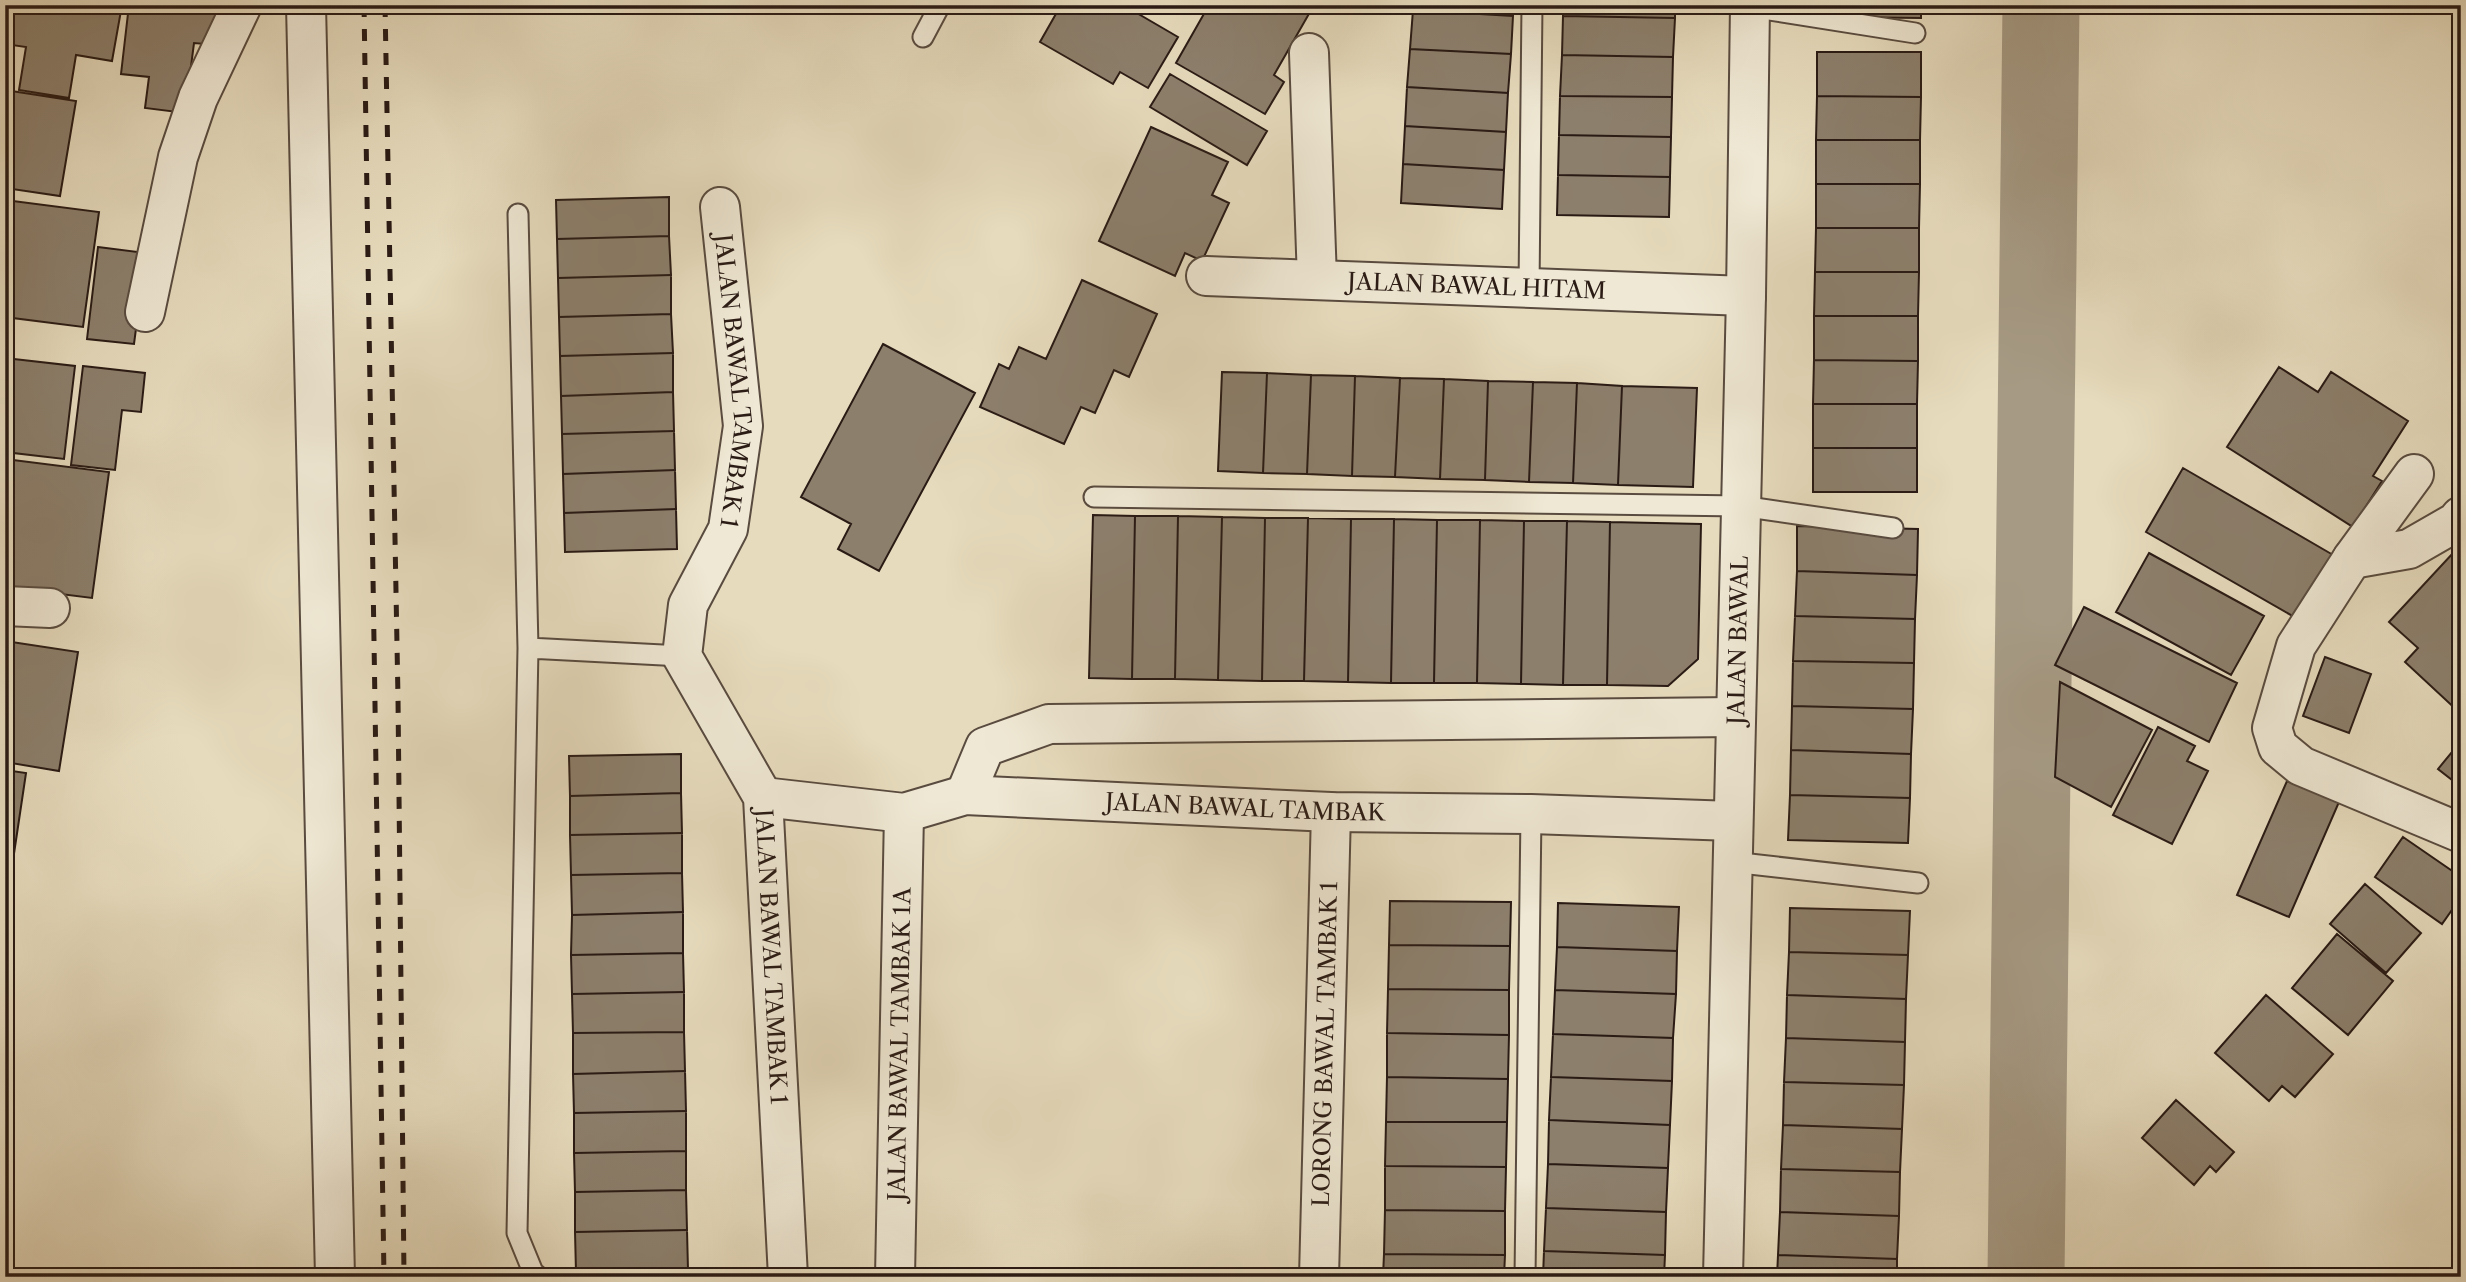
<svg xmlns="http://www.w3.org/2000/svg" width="2466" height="1282" viewBox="0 0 2466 1282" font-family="'Libre Caslon Text',serif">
<rect width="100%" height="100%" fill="#e6dbbd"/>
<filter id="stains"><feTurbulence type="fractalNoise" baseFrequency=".00286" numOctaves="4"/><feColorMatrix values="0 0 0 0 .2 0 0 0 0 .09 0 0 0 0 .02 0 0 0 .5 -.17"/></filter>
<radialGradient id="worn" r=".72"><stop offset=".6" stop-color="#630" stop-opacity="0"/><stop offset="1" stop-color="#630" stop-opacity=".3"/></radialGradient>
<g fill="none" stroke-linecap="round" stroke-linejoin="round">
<path stroke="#a69a84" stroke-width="77" d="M2026 1277 2041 5"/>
</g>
<path fill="#8c7f6c" stroke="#2a1b15" stroke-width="2" d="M5 5H122L112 61 76 55 69 98 19 90 26 47 5 44Z
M129 5H222L217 45 194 43 185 113 145 108 149 77 121 74Z
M1061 5H1123L1178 37 1148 88 1120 72 1113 84 1040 42Z
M1209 5H1314L1274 75 1284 82 1265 114 1176 63Z
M1563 5H1675V18L1563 16Z
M1829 5H1921V18L1829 17Z
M1413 10 1513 16 1511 54 1410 49Z
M1563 16 1675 18 1673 57 1562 55Z
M1410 49 1511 54 1508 93 1407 87Z
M1817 52H1921V97L1817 96Z
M1562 55 1673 57 1672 97 1560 96Z
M1170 74 1267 131 1247 165 1150 107Z
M1407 87 1508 93 1506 132 1405 126Z
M5 90 76 101 60 196 5 188Z
M1560 96 1672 97 1671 137 1559 135Z
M1817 96 1921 97 1920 140H1816Z
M1405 126 1506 132 1504 170 1403 164Z
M1151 127 1228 162 1212 195 1229 203 1202 261 1185 253 1175 276 1099 241Z
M1559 135 1671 137 1670 177 1558 175Z
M1816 140H1920V184H1816Z
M1403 164 1504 170 1502 209 1401 203Z
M1558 175 1670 177 1669 217 1557 215Z
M1816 184H1920L1919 228H1816Z
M669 197V236L557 239 556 200Z
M5 200 99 212 83 327 5 317Z
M1816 228H1919V272H1815Z
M669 236 671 275 558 278 557 239Z
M98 247 146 253 134 344 87 339Z
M1815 272H1919L1918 316H1814Z
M671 275V314L559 317 558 278Z
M1082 280 1157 314 1129 377 1114 370 1095 413 1081 407 1064 444 980 407 999 364 1009 369 1019 347 1046 359Z
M671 314 673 353 560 356 559 317Z
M1814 316H1918V361L1814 360Z
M883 344 975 393 879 571 838 549 851 524 801 497Z
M673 353V392L561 396 560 356Z
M5 358 75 366 64 459 5 452Z
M1814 360 1918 361 1917 404H1813Z
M83 366 145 373 141 412 122 410 115 470 71 465Z
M2279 367 2318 392 2331 372 2408 421 2373 476 2382 481 2353 527 2227 447Z
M1222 372 1267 373 1263 473 1218 471Z
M1267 373 1311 375 1307 474 1263 473Z
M1311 375 1355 376 1352 476 1307 474Z
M1355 376 1400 378 1395 477 1352 476Z
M1400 378 1444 379 1440 479 1395 477Z
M1444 379 1488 381 1485 480 1440 479Z
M1488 381 1533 382 1529 482 1485 480Z
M1533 382 1577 383 1573 483 1529 482Z
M1577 383 1622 386 1618 485 1573 483Z
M1622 386 1697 388 1693 487 1618 485Z
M673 392 674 431 562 434 561 396Z
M1813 404H1917V448H1813Z
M674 431 675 470 563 474 562 434Z
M1813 448H1917V492H1813Z
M5 459 109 472 92 598 5 587Z
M2183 468 2340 559 2303 622 2146 532Z
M675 470 676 509 564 513 563 474Z
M676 509 677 549 565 552 564 513Z
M1093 515 1135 516 1132 679 1089 678Z
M1135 516H1178L1175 679H1132Z
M1178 516 1222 517 1218 680 1175 679Z
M1222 517 1265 518 1262 681 1218 680Z
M1265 518H1308L1304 681H1262Z
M1308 518 1351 519 1348 682 1304 681Z
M1351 519H1394L1391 683 1348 682Z
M1394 519 1437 520 1434 683H1391Z
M1437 520H1480L1477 683H1434Z
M1480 520 1524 521 1521 684 1477 683Z
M1524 521H1567L1563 685 1521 684Z
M1567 521 1610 522 1607 685H1563Z
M1610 522 1701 524 1698 659 1668 686 1607 685Z
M1797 526 1918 529 1917 575 1797 571Z
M2454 552 2461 559V714L2405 662 2418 648 2389 622Z
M2149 553 2264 616 2231 675 2116 612Z
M1797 571 1917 575 1915 619 1795 616Z
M2084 607 2237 683 2209 742 2055 665Z
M1795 616 1915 619 1914 663 1793 661Z
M5 641 78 652 59 771 5 762Z
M2325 657 2371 674 2349 733 2303 716Z
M1793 661 1914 663 1913 709 1792 706Z
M2060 682 2152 730 2111 807 2055 777Z
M1792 706 1913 709 1911 754 1791 750Z
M2158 727 2195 746 2187 761 2208 771 2172 844 2113 815Z
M2461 741V787L2438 769Z
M1791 750 1911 754 1910 798 1790 795Z
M681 754V793L570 796 569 756Z
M5 770 26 773 8 894 5 893Z
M2287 781 2339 802 2289 917 2237 895Z
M681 793 682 833 570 835V796Z
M1790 795 1910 798 1908 843 1788 840Z
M682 833V873L571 875 570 835Z
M2403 837 2461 877V897L2442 924 2375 877Z
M682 873 683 912 572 915 571 875Z
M2365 884 2421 933 2386 973 2330 924Z
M1390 901 1511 902 1510 946 1389 945Z
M1558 903 1679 907 1677 951 1557 947Z
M1790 908 1910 911 1908 955 1789 952Z
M683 912V953L571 955 572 915Z
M2337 934 2393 981 2348 1035 2292 988Z
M1389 945 1510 946 1509 990 1388 989Z
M1557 947 1677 951 1676 994 1555 990Z
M1789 952 1908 955 1906 999 1787 995Z
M683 953 684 992 572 994 571 955Z
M1388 989 1509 990V1035L1387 1033Z
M1555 990 1676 994 1673 1038 1553 1034Z
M684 992V1032L573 1033 572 994Z
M1787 995 1906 999 1905 1042 1786 1038Z
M2266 995 2333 1054 2295 1097 2282 1086 2269 1101 2215 1053Z
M684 1032 685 1071 573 1074V1033Z
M1387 1033 1509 1035 1508 1079 1387 1077Z
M1553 1034 1673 1038 1672 1081 1551 1077Z
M1786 1038 1905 1042 1904 1085 1784 1082Z
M685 1071 686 1111 574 1113 573 1074Z
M1387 1077 1508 1079 1507 1122H1386Z
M1551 1077 1672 1081 1670 1125 1549 1120Z
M1784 1082 1904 1085 1902 1129 1783 1125Z
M2176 1100 2234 1152 2216 1172 2210 1166 2194 1185 2142 1138Z
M686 1111V1151L574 1153V1113Z
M1549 1120 1670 1125 1668 1168 1548 1164Z
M1386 1122H1507L1506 1167 1385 1166Z
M1783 1125 1902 1129 1900 1172 1781 1169Z
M686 1151V1190L575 1192 574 1153Z
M1548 1164 1668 1168 1666 1212 1546 1208Z
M1385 1166 1506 1167 1505 1211 1385 1210Z
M1781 1169 1900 1172 1899 1216 1780 1212Z
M686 1190 687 1230 575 1232V1192Z
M1546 1208 1666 1212 1665 1255 1544 1251Z
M1385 1210 1505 1211V1255L1384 1254Z
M1780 1212 1899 1216 1897 1259 1778 1255Z
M687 1230 688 1270 576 1272 575 1232Z
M1544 1251 1665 1255 1664 1277H1543Z
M1384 1254 1505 1255 1504 1277H1383Z
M1778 1255 1897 1259V1277H1777Z"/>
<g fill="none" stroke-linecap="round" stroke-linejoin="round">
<g stroke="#594b3f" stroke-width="23">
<path id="service" d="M1750 7 1915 33
M923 37 940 5
M518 214 528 648 517 1233 533 1272 539 1277
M1529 288 1532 5
M1094 497 1741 506 1893 528
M528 648 682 656
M1732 862 1918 883
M1525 1277 1531 814"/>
</g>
<g stroke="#594b3f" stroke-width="42">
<g id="minor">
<path d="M306 5 335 1277"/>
<path d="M1309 53 1317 280"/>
<path id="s1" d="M720 207 743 426 728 529 688 605 682 656 763 797 788 1277"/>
<path id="s2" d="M1206 276 1746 296"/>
<path d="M145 312 178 157 198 98 242 5"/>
<path d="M2414 474 2352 559 2296 646 2272 728 2278 747 2301 766 2461 833"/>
<path d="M2352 559 2409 549 2456 522 2461 516"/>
<path d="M5 606 50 608"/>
<path d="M965 795 985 747 1049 724 1735 717"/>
<path id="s3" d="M763 797 904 813 965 795 1331 812 1531 814 1733 821"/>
<path id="s4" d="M895 1277 904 813"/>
<path id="s5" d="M1319 1277 1331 812"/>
<path id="s6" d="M1723 1277 1746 296 1750 5"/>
</g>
</g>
<use href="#service" stroke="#efe8d4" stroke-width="19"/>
<use href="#minor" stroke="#efe8d4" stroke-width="38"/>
<path stroke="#2a1b15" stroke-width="5" stroke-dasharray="12 12" stroke-linecap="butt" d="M364 5 384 1277
M385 5 398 698 404 1277"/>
</g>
<g text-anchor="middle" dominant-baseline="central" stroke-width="5" stroke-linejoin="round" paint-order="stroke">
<g font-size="23" fill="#2a1b15" stroke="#efe8d4">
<text stroke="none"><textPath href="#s2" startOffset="271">JALAN BAWAL HITAM</textPath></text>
<text stroke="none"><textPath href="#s1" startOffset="175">JALAN BAWAL TAMBAK 1</textPath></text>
<text stroke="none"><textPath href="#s6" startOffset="637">JALAN BAWAL</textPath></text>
<text stroke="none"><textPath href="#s3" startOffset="486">JALAN BAWAL TAMBAK</textPath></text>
<text stroke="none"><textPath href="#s1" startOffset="784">JALAN BAWAL TAMBAK 1</textPath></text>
<text stroke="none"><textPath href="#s5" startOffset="233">LORONG BAWAL TAMBAK 1</textPath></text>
<text stroke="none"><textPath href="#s4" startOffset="233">JALAN BAWAL TAMBAK 1A</textPath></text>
</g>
</g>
<rect width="2466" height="1282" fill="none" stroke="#e6dbbd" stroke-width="28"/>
<rect x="7" y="7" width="2452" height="1268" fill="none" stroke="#2a1b15" stroke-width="3.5"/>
<rect x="14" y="14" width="2438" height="1254" fill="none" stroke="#2a1b15" stroke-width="2"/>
<rect width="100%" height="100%" filter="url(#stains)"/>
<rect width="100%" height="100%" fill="url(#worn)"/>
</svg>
